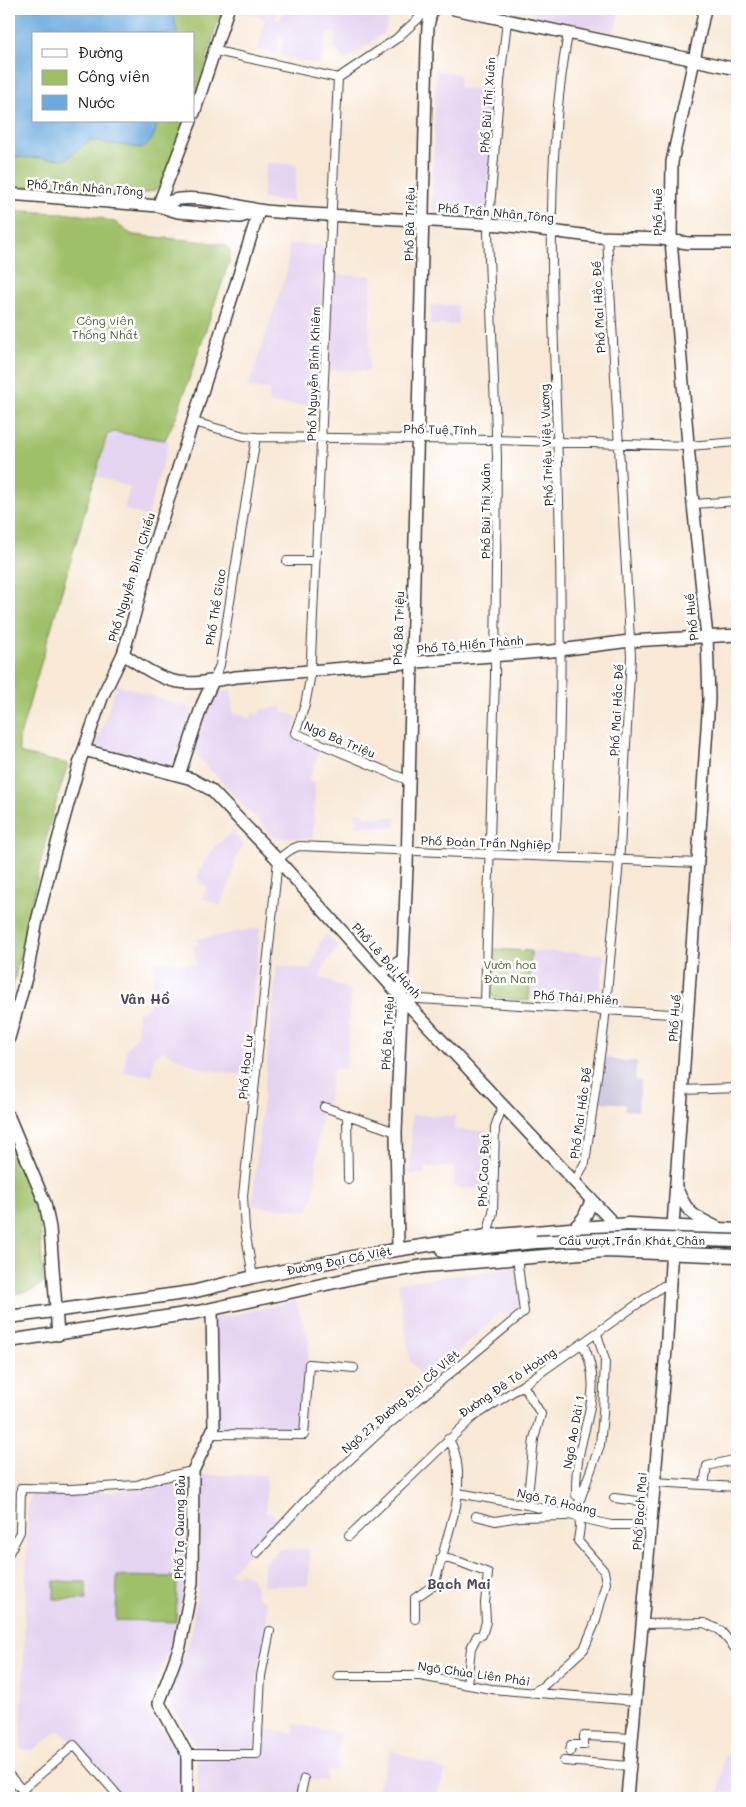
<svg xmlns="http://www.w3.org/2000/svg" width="746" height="1807" viewBox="0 0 746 1807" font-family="Mali,sans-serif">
<rect width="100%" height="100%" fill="#fff"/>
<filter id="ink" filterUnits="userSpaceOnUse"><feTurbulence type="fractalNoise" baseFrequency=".02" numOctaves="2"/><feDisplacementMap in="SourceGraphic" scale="10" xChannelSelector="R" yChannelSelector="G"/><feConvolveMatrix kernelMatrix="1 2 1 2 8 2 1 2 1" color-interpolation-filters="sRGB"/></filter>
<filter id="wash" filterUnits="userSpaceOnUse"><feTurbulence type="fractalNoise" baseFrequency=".0096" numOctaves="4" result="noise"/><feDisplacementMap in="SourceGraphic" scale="20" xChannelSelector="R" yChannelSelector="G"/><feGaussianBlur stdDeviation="1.12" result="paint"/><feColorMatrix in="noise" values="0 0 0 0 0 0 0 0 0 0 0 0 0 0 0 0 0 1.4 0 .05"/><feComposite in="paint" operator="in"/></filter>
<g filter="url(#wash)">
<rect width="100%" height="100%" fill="#f8e8d5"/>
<path fill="#e4d3f1" d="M238 9H278L275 18 280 20 283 9H391L385 32 345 61 334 48 337 34 328 32 320 65 280 55 284 37 279 36 276 54 258 50 265 19Z
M533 9H620L614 33 531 14Z
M436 70 459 74V88L493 91 486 212 484 214 434 210 432 207Z
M266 162 297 165 293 202 262 199Z
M289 244 323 245 318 405 269 404V389L248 388 287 271Z
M333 275 371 276 369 371 330 370Z
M430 305H458V325H430Z
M114 432 169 441 147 517 124 509 130 487 96 476 108 434Z
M117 684 192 709 171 767 96 747Z
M231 690 233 714H242L243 716 250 719 253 713 258 715 262 709 282 707 283 712 297 717 292 735 322 747 308 780 315 784 313 839 274 837 197 756 195 748 211 698 218 692Z
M356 812H364V817H396L395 827 355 826Z
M233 831 244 845 236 857 232 878 220 906 203 898 207 886 201 884 197 877 205 860 215 846Z
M732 896H737V949L729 948Z
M260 928 245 1075 201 1069 163 1051 154 1057 152 1075 124 1073 126 1048 137 1037 138 1011H144L150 1006 155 962 196 964 193 947 198 945 197 939Z
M327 934 339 947 326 963 320 977 351 991 346 1069 333 1068 328 1106 321 1115 314 1193 309 1210 252 1206 277 965 310 970 321 940Z
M531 951 604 954 600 997 595 1001 529 996Z
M412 1115 455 1116 454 1130 488 1131 486 1189 455 1188 454 1167H425L424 1174H410Z
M514 1267 520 1304 509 1313H499L461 1349 455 1358 425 1382 410 1360 398 1283Z
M296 1301 309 1341 304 1435 211 1434 213 1319Z
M201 1475H266V1512L272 1513 277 1524 276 1528 228 1574 238 1575 239 1573 251 1577 255 1586 257 1596 266 1602 267 1610V1626L257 1679 254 1749 196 1747 168 1698 192 1632 199 1574Z
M177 1479H182L187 1488 185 1576 175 1633 147 1704 179 1758V1793L175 1798H122L60 1730 33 1750H21L28 1505 31 1494 36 1490 117 1492 120 1489H137L156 1482Z
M279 1549 309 1550V1585L263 1586 264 1564Z
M294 1724 340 1733 337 1771 327 1770 326 1781 305 1780 303 1798H198L197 1757 259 1756 261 1729 293 1733Z
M391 1750 446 1771 435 1798H374Z
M726 1755 737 1757V1793L719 1792 723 1760Z"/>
<path fill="#c6c0d9" d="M606 1057 618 1061H637L635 1081 640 1082 638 1111 625 1110V1104L600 1102Z"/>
<path fill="#9fbf67" stroke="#5e6e42" d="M9 9H219V17L194 103V34H34V121H187C180 141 175 174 158 188 138 204 37 188 9 185Z
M9 210C41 213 82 212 112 221 119 223 124 232 134 235L207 242 225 245 230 251 229 262 176 417 165 440 114 432 107 435 19 739V750L22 754 68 764 50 822 9 1004Z
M491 949 531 951 529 1001 492 997 490 987Z
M9 1143 33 1199 40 1221 43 1282C35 1293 21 1292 9 1295Z
M117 1576 177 1577 176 1622 116 1620Z
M54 1581 86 1582V1600L54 1599Z"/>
<path fill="#6caade" stroke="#44637d" d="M9 9H173L177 34H34V121H158C155 132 152 147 139 148L90 140 66 159 9 157Z"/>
</g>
<g filter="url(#ink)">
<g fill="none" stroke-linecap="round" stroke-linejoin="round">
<g stroke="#3d3b38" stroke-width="10">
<path id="street" d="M216 51 338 78 396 39 429 9
M338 78 310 679 305 705 295 733 407 780
M194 422 244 436 256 437 496 440 689 446 737 442
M693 504 737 501
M287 561H315
M213 681 220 665 256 437
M555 856C562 725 562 594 558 463 554 319 542 177 568 34
M402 998 688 1015
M485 1002 495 677 497 457 488 233 500 81 507 21
M682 1090 737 1088
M324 1107 396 1132
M347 1115 348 1179
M575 1181 585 1163 604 1027 620 849 631 657 607 237
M487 1236 493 1212 495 1127 503 1105
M253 1277 245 1230 243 1196 278 860C285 853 290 849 299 846L698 863
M523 1385 541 1414 534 1439 527 1505
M211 1434 304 1435 309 1364 354 1368
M654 1482 737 1487
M704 1485 707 1466 737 1459
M458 1493 527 1505 611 1525H652
M576 1495C576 1484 576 1472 578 1461 585 1417 604 1388 583 1344
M614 1498 653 1503
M476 1516 495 1521 519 1517 566 1516
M349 1536 472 1418 523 1385 663 1286H670
M9 1553 20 1532 21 1488 71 1489 137 1485 155 1479 193 1471
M257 1553 305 1501 382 1430 524 1312 517 1257
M441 1557 460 1562 488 1573 485 1603 486 1622 482 1635 477 1636 471 1648 467 1684
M415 1619V1598L431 1587 434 1586 456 1506C459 1485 461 1456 448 1439
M643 1624 704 1623 720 1630 737 1651
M338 1676H420L491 1689 636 1701
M532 1693 542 1687 584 1649 595 1623 606 1583 604 1571 578 1541 580 1527 578 1505 600 1445 603 1414 605 1360 597 1334
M570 1752 571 1745H584V1736L633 1738
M187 1754H257L261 1676 270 1631
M564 1761 630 1766
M9 1775 29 1798
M22 1790 74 1745 120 1798
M300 1798 304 1779"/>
</g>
<g stroke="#3d3b38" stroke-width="14">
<path id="secondary" d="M454 9 737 69
M194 113 228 9
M9 194 158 206 178 212 240 217 259 211
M158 206C165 204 173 199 180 199 213 196 244 210 276 212L502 225 598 237 661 239 688 243H737
M158 206 191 121
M123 654C172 687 178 687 236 677L552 651 630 641 737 635
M84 750 192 779 211 790 278 860 402 998 615 1225 628 1251
M179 775 202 705 213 681
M381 973 403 960
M9 1038 27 974 36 925 53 858 80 761 103 695 123 654 130 631 148 564 259 211
M9 1117 45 1203 50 1228 58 1335
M677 1189C689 1217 694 1215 720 1229
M398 1249 396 1132 407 867 427 47 428 26 432 9
M187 1798V1754L159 1703 180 1646 192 1583 193 1471 214 1427 212 1309
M627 1798 667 1338 673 1226 709 699 707 637 693 504 671 240 672 162 705 9"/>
</g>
<g stroke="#3d3b38" stroke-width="15">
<path id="primary" d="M575 1228 584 1218 592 1200
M443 1251 536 1242
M9 1317 192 1292 253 1277 363 1255 487 1236 629 1224 737 1230
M9 1341 198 1312 367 1275 425 1266 605 1251 737 1256"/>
</g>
<use href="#street" stroke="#fff" stroke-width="8"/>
<use href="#secondary" stroke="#fff" stroke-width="11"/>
<use href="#primary" stroke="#fff" stroke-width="12"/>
<g stroke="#3d3b38" stroke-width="15" stroke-linecap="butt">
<path id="primary-bridge" d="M536 1242 628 1238 737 1241"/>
</g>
<use href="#primary-bridge" stroke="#fff" stroke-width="12"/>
</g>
</g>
<g text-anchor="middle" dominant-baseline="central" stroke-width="5" stroke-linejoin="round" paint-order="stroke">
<g font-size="12" fill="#1c1c1c" stroke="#fff">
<text transform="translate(487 105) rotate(-86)">Phố Bùi Thị Xuân</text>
<text transform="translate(85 187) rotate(4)">Phố Trần Nhân Tông</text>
<text transform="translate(496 212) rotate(5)">Phố Trần Nhân Tông</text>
<text transform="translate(657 212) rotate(-90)">Phố Huế</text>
<text transform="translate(409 224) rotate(-89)">Phố Bà Triệu</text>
<text transform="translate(598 307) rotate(-93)">Phố Mai Hắc Đế</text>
<text transform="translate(313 374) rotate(-88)">Phố Nguyễn Bỉnh Khiêm</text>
<text transform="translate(440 429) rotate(1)">Phố Tuệ Tĩnh</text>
<text transform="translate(546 445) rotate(-92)">Phố Triệu Việt Vương</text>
<text transform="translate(485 511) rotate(-90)">Phố Bùi Thị Xuân</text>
<text transform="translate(131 577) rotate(-73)">Phố Nguyễn Đình Chiểu</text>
<text transform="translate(215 607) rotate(-81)">Phố Thể Giao</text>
<text transform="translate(691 617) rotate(-96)">Phố Huế</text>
<text transform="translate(398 628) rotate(-88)">Phố Bà Triệu</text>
<text transform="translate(470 644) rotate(-5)">Phố Tô Hiến Thành</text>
<text transform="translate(616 710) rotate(-87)">Phố Mai Hắc Đế</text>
<text transform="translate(340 739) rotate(23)">Ngõ Bà Triệu</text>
<text transform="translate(486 842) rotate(2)">Phố Đoàn Trần Nghiệp</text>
<text transform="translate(387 960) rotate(48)">Phố Lê Đại Hành</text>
<text transform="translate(576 997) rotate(4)">Phố Thái Phiên</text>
<text transform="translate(674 1018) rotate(-86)">Phố Huế</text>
<text transform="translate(387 1033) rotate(-87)">Phố Bà Triệu</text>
<text transform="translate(245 1067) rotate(-85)">Phố Hoa Lư</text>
<text transform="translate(580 1113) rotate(-82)">Phố Mai Hắc Đế</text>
<text transform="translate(483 1170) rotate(-88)">Phố Cao Đạt</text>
<text x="632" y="1240">Cầu vượt Trần Khát Chân</text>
<text transform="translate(339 1260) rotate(-11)">Đường Đại Cồ Việt</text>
<text transform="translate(507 1382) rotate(-34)">Đường Đê Tô Hoàng</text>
<text transform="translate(400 1401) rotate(-41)">Ngõ 27 Đường Đại Cồ Việt</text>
<text transform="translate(573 1432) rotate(-80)">Ngõ Ao Dài 1</text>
<text transform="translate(557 1501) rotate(13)">Ngõ Tô Hoàng</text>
<text transform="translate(639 1511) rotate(-86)">Phố Bạch Mai</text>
<text transform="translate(179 1527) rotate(-89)">Phố Tạ Quang Bửu</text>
<text transform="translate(474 1673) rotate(8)">Ngõ Chùa Liên Phái</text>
</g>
<g font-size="12" fill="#505d3a" stroke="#fff">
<text x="105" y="320">Công viên<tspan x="105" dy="14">Thống Nhất</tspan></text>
<text x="510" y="964">Vườn hoa<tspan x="510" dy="14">Đàn Nam</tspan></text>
</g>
<g font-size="14" font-weight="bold" fill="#54465a" stroke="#fff">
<text x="145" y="998">Vân Hồ</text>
<text x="459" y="1583">Bạch Mai</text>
</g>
</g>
<rect width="746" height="1807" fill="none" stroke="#fff" stroke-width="30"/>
<rect x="32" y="32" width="162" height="90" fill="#ffffff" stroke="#a4a4a4"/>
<rect x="42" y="49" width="25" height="8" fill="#ffffff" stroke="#a4a4a4"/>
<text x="78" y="58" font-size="15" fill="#1c1c1c">Đường</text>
<rect x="42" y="70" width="25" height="15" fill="#9fbf67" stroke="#a4a4a4"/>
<text x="78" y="82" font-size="15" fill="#1c1c1c">Công viên</text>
<rect x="42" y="95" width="25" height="15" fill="#6caade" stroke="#a4a4a4"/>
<text x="78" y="108" font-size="15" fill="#1c1c1c">Nước</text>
</svg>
